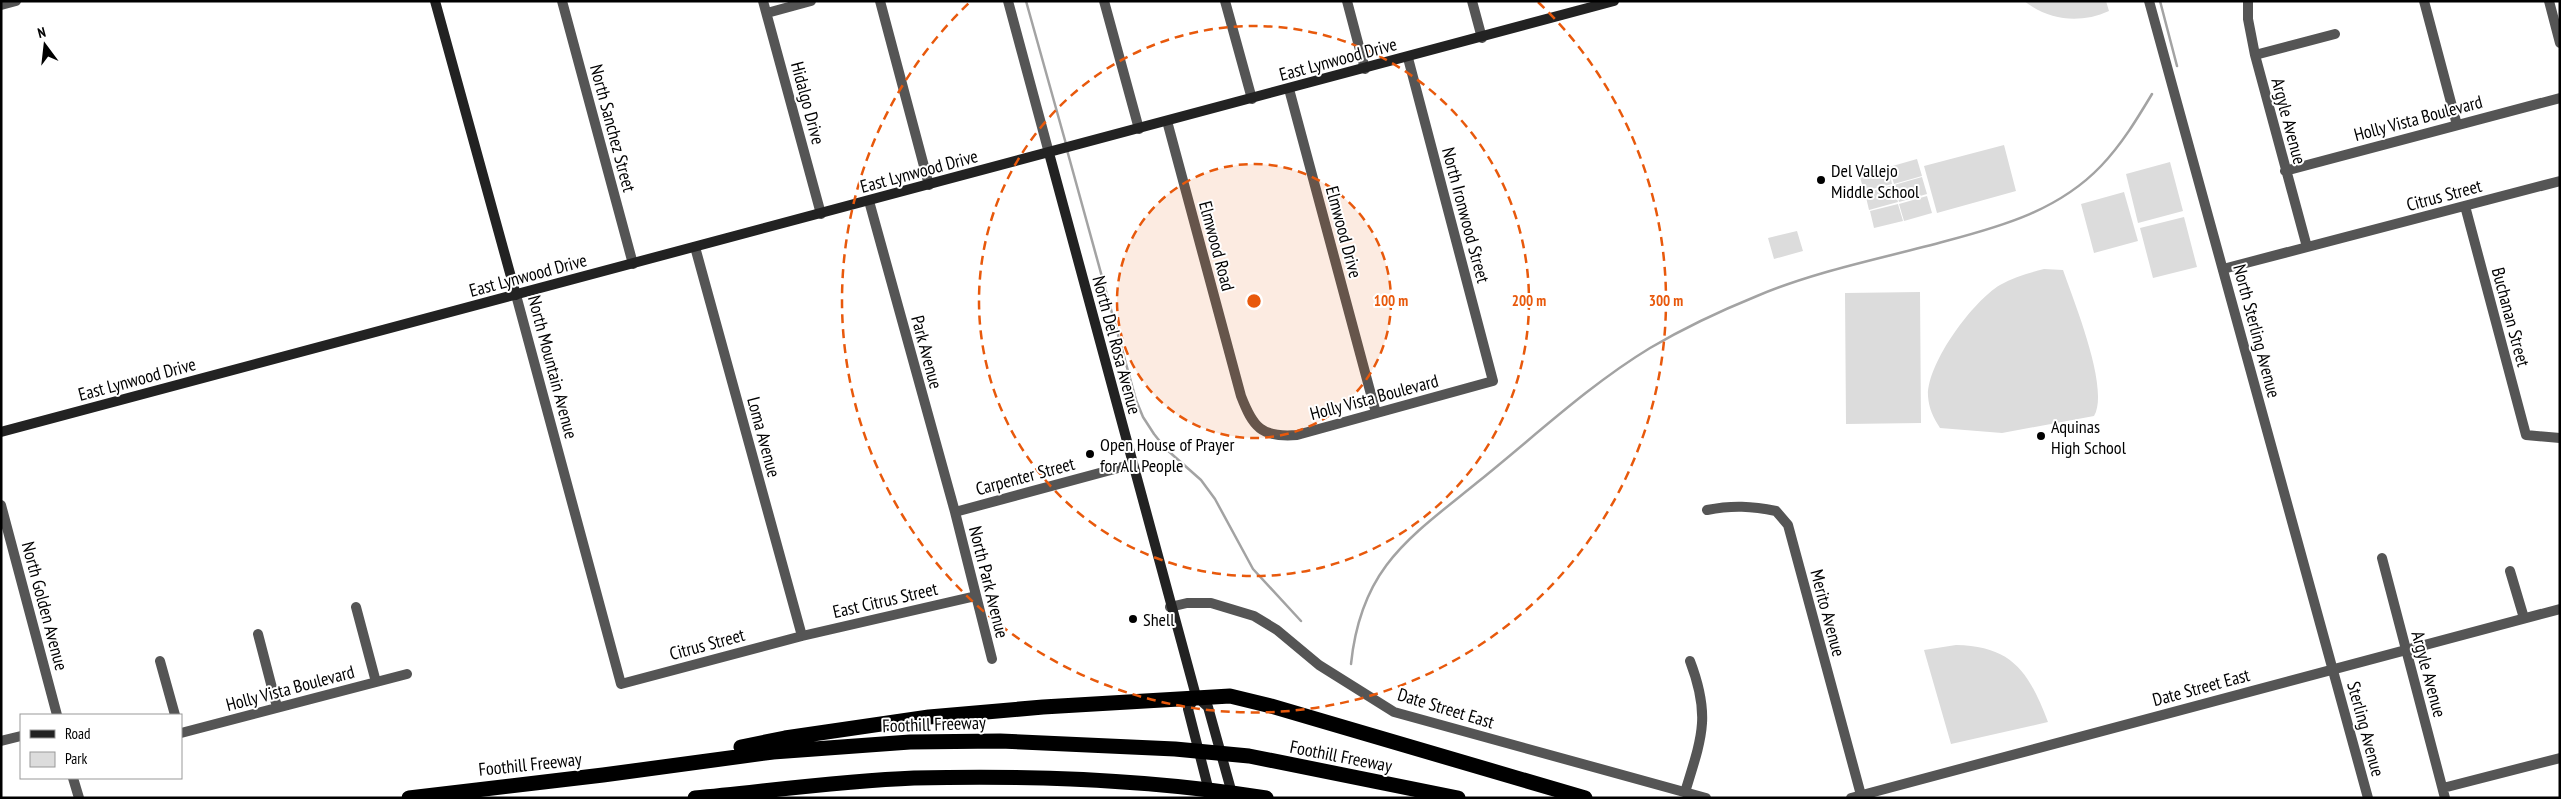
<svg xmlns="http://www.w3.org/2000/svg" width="2561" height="799" viewBox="0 0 2561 799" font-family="'PT Sans Narrow',sans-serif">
<rect width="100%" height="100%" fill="#fff"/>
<path fill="#dcdcdc" d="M2024 1H2106L2109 11C2080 24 2050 21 2024 1Z
M2004 145 2016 191 1937 213 1924 166Z
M1917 159 1922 176 1894 184 1889 167Z
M2170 162 2183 211 2138 223 2126 174Z
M1888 166 1892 184 1864 191 1859 174Z
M1922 177 1927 194 1899 202 1894 185Z
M1893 185 1898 202 1869 210 1865 193Z
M2124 192 2138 241 2094 253 2081 204Z
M1927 196 1932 213 1904 221 1899 204Z
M1898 204 1903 221 1874 228 1870 211Z
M2184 217 2197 267 2153 278 2140 228Z
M1797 231 1803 251 1774 259 1768 238Z
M2044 269 2063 270C2074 302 2110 389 2094 416L2002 433 1940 428C1933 417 1929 409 1928 396 1927 363 1973 301 2000 285 2014 277 2029 273 2044 269Z
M1920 292 1921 423 1846 424 1845 293Z
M1956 645C2012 646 2029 672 2048 722L1951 744 1924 650Z"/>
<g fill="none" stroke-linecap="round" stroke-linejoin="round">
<path stroke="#a3a3a3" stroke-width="2.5" d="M1026 1 1066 144
M2160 1 2177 66
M1067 150 1136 400 1143 417 1154 434 1166 449 1201 480 1215 499 1253 569 1301 621
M1351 664C1361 567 1409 538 1479 481 1535 436 1589 385 1650 348 1684 328 1720 311 1757 296 1815 271 1884 258 1946 241 2003 226 2059 210 2101 166 2122 144 2137 119 2152 94"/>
<path stroke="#555" stroke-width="10" d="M562 1 633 264
M763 1 821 214
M880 1 929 185
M1104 1 1139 129
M1225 1 1252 99
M1347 1 1365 69
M1472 1 1482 38
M2248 1V19L2255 55 2307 247
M2424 1 2457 125
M2549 1 2560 43
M767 13 811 1
M2255 55 2335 34
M1289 89 1376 413
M1167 121 1241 396C1253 427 1261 438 1297 435L1493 381 1408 58
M2285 171 2560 98
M869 201 955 512 992 659
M2465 206 2526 435 2560 438
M695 247 802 636
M2223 269 2560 181
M516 295 621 684 802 636 976 596
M1707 510C1732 505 1752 506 1776 511L1788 525 1861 795
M955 512 1133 464
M2382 558 2445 798
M2510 571 2524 618
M356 607 376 682
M258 634 277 707
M160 661 175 715
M181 733 407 674
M1 741 21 736
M2443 788 2560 758
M1685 792C1702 737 1711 716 1690 661"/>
<path stroke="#555" stroke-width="10" d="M1008 1 1049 153
M2149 1 2368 798
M1 5 16 1
M1 505 57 715
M1170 607 1187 603H1211L1254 616 1277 630 1319 665 1394 712 1706 798
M73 778 79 798
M1851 798 2560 609"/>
<path stroke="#222" stroke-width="10" d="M435 1 516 295
M1049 153 1196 696 1208 707 1233 797
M1 432 1614 1
M1196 696 1188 709 1210 795"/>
<path stroke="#000" stroke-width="15" d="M741 747 785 738 929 717 1043 707 1230 696 1271 706 1585 798
M409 798 603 775 773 752 910 742 1000 741 1175 749 1249 756 1458 798
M695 798C768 791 841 781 914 778 1031 775 1150 779 1266 798"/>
</g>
<circle cx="1254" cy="301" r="137" fill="#e8590c" fill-opacity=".12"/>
<g fill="none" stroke="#e8590c" stroke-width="2.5" stroke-dasharray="9 6">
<circle cx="1254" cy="301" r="137"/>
<circle cx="1254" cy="301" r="275"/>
<path d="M1538 2A412 412 0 1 1 970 2"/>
</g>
<g fill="#000" stroke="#fff" stroke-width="2">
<circle cx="1821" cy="180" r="5"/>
<circle cx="2041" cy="436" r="5"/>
<circle cx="1090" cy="454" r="5"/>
<circle cx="1133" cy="619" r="5"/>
</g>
<g text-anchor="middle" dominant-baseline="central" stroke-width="4" stroke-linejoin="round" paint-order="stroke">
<g font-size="18" fill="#000" stroke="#fff">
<text transform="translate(1338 59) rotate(-15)">East Lynwood Drive</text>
<text transform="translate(808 103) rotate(75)">Hidalgo Drive</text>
<text transform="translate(2418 118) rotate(-15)">Holly Vista Boulevard</text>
<text transform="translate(2289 121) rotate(75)">Argyle Avenue</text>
<text transform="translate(613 128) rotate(75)">North Sanchez Street</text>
<text transform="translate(919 171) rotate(-15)">East Lynwood Drive</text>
<text transform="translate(2444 195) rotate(-15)">Citrus Street</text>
<text transform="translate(1466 215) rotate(75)">North Ironwood Street</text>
<text transform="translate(1344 232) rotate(75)">Elmwood Drive</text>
<text transform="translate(1217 246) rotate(75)">Elmwood Road</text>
<text transform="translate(528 275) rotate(-15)">East Lynwood Drive</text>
<text transform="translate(2511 317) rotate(75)">Buchanan Street</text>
<text transform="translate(2257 331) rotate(75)">North Sterling Avenue</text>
<text transform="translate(1117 345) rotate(75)">North Del Rosa Avenue</text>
<text transform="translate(927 352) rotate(75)">Park Avenue</text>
<text transform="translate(553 367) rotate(75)">North Mountain Avenue</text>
<text transform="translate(137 379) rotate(-15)">East Lynwood Drive</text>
<text transform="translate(1374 397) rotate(-15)">Holly Vista Boulevard</text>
<text transform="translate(764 437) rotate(75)">Loma Avenue</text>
<text transform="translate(1025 476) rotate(-15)">Carpenter Street</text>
<text transform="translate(989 582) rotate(76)">North Park Avenue</text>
<text transform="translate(885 600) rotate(-13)">East Citrus Street</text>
<text transform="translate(45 606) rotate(75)">North Golden Avenue</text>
<text transform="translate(1828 613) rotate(75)">Merito Avenue</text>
<text transform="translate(707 644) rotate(-15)">Citrus Street</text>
<text transform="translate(2429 674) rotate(75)">Argyle Avenue</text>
<text transform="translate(2201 687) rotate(-15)">Date Street East</text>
<text transform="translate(290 688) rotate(-15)">Holly Vista Boulevard</text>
<text transform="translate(1446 708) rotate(17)">Date Street East</text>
<text transform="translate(934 724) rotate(-2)">Foothill Freeway</text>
<text transform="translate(2366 729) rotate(75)">Sterling Avenue</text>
<text transform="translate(1341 756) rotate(11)">Foothill Freeway</text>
<text transform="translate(530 764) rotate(-6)">Foothill Freeway</text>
</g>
<g font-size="18" fill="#000" stroke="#fff" text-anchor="start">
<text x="1831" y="170">Del Vallejo<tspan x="1831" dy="21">Middle School</tspan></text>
<text x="2051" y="426">Aquinas<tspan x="2051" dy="21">High School</tspan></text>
<text x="1100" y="444">Open House of Prayer<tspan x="1100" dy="21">for All People</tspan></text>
<text x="1143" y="619">Shell</text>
</g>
</g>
<circle cx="1254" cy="301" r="8" fill="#e8590c" stroke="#fff" stroke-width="2.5"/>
<g font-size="15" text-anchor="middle" font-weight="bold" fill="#e8590c" stroke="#fff" stroke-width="4" stroke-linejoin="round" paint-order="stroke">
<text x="1391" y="306">100 m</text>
<text x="1529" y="306">200 m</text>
<text x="1666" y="306">300 m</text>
</g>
<rect width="2561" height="799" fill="none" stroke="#000000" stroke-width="5"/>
<rect x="20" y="714" width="162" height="65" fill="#ffffff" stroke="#999999"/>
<rect x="30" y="730" width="25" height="8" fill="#222222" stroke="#999999"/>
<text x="65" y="739" font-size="15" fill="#000000">Road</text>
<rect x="30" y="752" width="25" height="15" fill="#dcdcdc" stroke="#999999"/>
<text x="65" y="764" font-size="15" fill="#000000">Park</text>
<g transform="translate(45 45) rotate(345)" stroke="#ffffff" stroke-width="4" paint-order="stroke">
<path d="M0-4L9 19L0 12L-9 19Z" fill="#000000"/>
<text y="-8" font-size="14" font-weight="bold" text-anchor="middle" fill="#000000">N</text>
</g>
</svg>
